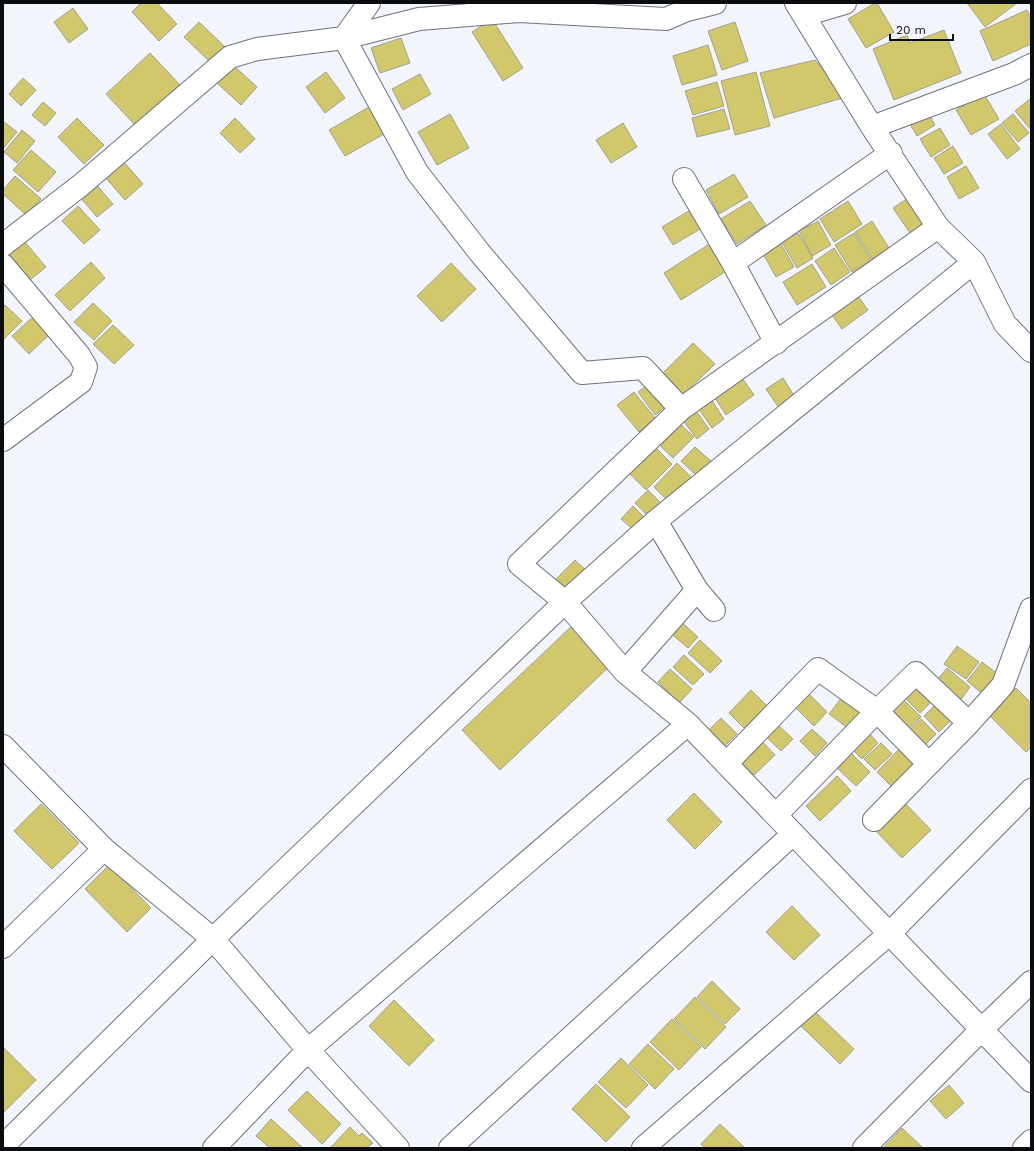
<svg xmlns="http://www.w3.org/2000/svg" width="1034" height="1151" viewBox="0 0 1034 1151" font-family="'Work Sans',sans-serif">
<rect width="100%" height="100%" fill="#f3f5fd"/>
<path fill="#d1c86b" stroke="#a1a092" d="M141 3H157L177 24 159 41 132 12Z
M875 3H877L894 32 866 48 848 19Z
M967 3H1017L985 27Z
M73 8 88 29 69 43 54 22Z
M1027 10 1031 18V44L993 61 980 31Z
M492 19 523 68 503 81 472 32Z
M199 22 226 48 211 63 184 37Z
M735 22 748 61 722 70 708 31Z
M944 30 961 73 894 100 873 49 907 35 910 43Z
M401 38 410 63 380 73 371 48Z
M708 45 717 75 682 85 673 56Z
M150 53 180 85 136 126 106 94Z
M815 60 846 97 774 118 760 73Z
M233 65 257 87 241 105 217 83Z
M326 72 345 98 325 113 306 87Z
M756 72 770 126 735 135 721 81Z
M420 74 431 94 403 110 392 89Z
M23 78 36 90 21 106 9 94Z
M717 82 724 106 693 115 685 91Z
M984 94 999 119 971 135 956 110Z
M1031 98V130L1015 111Z
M43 102 56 113 45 126 32 115Z
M369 107 384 134 345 156 329 130Z
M724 109 730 129 697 137 692 118Z
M926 109 935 125 917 136 907 119Z
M450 114 469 148 437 165 418 132Z
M1013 114 1029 133 1018 142 1002 123Z
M77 118 104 145 84 164 58 137Z
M235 118 255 139 240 153 220 133Z
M3 121 17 132 3 149Z
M623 123 637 147 611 163 596 140Z
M1001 124 1020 149 1007 159 988 134Z
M940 128 950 145 931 157 920 139Z
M22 130 35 141 17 163 4 152Z
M953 146 963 163 944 174 934 158Z
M31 150 56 172 38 192 13 170Z
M123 161 143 184 125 200 105 177Z
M966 166 979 188 959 199 947 177Z
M734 174 748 197 719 214 706 190Z
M15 176 41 199 26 215 3 194V190Z
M94 182 113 204 97 217 78 195Z
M911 196 927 222 910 233 893 208Z
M750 201 766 225 737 244 721 219Z
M848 201 862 224 834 242 820 219Z
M78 206 100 230 84 244 62 221Z
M692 209 702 228 673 245 662 227Z
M818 221 831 245 812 256 799 231Z
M872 221 889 248 872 259 855 232Z
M798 233 813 258 797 268 782 242Z
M854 233 871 260 852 272 835 245Z
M714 241 731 268 681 300 664 273Z
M25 242 46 267 30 280 9 254Z
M780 242 794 267 776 277 762 252Z
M834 248 850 272 831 285 815 261Z
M91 262 105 278 70 311 55 295Z
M451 263 476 289 442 322 417 296Z
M812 264 826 287 797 305 783 282Z
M855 292 868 310 842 329 829 311Z
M93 303 112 321 94 340 74 322Z
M5 305 22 321 3 340V307Z
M34 316 51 333 29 354 12 336Z
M113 325 134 345 114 364 93 344Z
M693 343 715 364 683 395 662 374Z
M738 372 754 395 726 415 711 392Z
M657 378 674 400 655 415 638 392Z
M783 378 795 397 779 408 766 389Z
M634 392 655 418 639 432 617 405Z
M709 396 724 419 712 428 696 405Z
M694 408 709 429 697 439 681 418Z
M676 420 694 437 673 458 655 441Z
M651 443 672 464 646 490 625 469Z
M695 447 712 462 698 477 681 461Z
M677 463 692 478 669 502 654 487Z
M648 490 662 504 649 517 635 503Z
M633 506 646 519 635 531 621 519Z
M575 560 590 574 569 596 554 581Z
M678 619 698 637 688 648 668 631Z
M575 623 613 663 500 770 462 730Z
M700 640 722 661 710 673 688 653Z
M957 646 979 662 966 679 944 664Z
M684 655 704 674 693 685 673 667Z
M982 662 999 675 983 694 967 681Z
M947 668 970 687 957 705 933 685Z
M670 669 692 689 679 703 658 682Z
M919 681 935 698 920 713 903 696Z
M1016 688 1031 703V747L1026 752 989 715Z
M751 690 769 708 747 731 729 713Z
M807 692 827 712 814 726 794 706Z
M843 696 863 712 849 729 829 714Z
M902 698 921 717 907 730 889 711Z
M941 699 956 715 939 732 924 716Z
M721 718 737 734 720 751 704 735Z
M921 719 936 734 924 746 908 731Z
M774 721 793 739 781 751 762 733Z
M812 729 827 743 815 756 800 741Z
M866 730 878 743 862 759 849 746Z
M758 737 775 755 754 775 737 757Z
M881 743 892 754 875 770 864 759Z
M904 744 924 764 896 791 877 772Z
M848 750 870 772 856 786 834 765Z
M837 776 851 791 820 821 806 806Z
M694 793 722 822 695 849 667 820Z
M900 798 931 830 902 858 871 826Z
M41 804 79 843 52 869 14 831Z
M109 865 151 908 127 932 85 889Z
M792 906 820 935 794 960 766 932Z
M712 981 740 1009 725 1024 697 997Z
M695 997 726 1027 705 1049 674 1019Z
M394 1000 434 1040 409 1066 369 1026Z
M813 1010 854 1049 840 1064 799 1024Z
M672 1019 701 1047 679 1070 650 1042Z
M648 1044 674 1069 655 1089 629 1064Z
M3 1047 36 1080 3 1113Z
M621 1058 648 1085 626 1108 598 1082Z
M596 1084 630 1117 606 1142 572 1109Z
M949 1085 964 1103 946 1119 930 1101Z
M307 1091 341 1124 322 1144 288 1110Z
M271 1119 303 1148H270L256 1136Z
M720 1124 745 1148H705L701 1144Z
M350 1127 359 1136 362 1133 373 1143 367 1148H330Z
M902 1128 923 1148H883Z"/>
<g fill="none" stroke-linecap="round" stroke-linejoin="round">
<g stroke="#70727f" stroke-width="24">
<path id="street" d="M369 3 344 38 417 172 480 253 582 373 643 368 681 409
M796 3 872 127 938 227 974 262 1005 324 1031 351
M804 15 845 3
M872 127 1014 74 1031 65
M684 179 733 263 776 343
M938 227 681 409 519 564 565 602 625 672 688 724 1031 1081
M3 245 81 185 230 57 257 49 344 38 419 19 519 11 666 19 687 10 715 3
M733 263 891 153
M3 265 79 355 86 367 81 382 3 440
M656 521 697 590 714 610
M625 672 697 590
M3 746 104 849 213 939 308 1050 398 1148
M726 764 818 669 877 711 929 764
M776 815 877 711 916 673 969 723
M874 820 969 723 1003 685 1031 609
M3 947 104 849
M3 1146 213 939 565 602 656 521 974 262
M214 1148 308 1050 688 724
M450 1148 793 834
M643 1148 889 934 1031 790
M864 1148 982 1029 1031 982"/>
</g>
<g stroke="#70727f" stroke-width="24">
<path id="secondary" d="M1024 1148 1031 1141"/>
</g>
<use href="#street" stroke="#fff" stroke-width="22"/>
<use href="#secondary" stroke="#fff" stroke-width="22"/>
</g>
<rect width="1034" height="1151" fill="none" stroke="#0b0c10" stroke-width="8"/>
<path d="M890 34v6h63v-6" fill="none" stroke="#0b0c10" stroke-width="2"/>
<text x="896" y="34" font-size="12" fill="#0b0c10" stroke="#f3f5fd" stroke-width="3" paint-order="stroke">20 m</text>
</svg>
